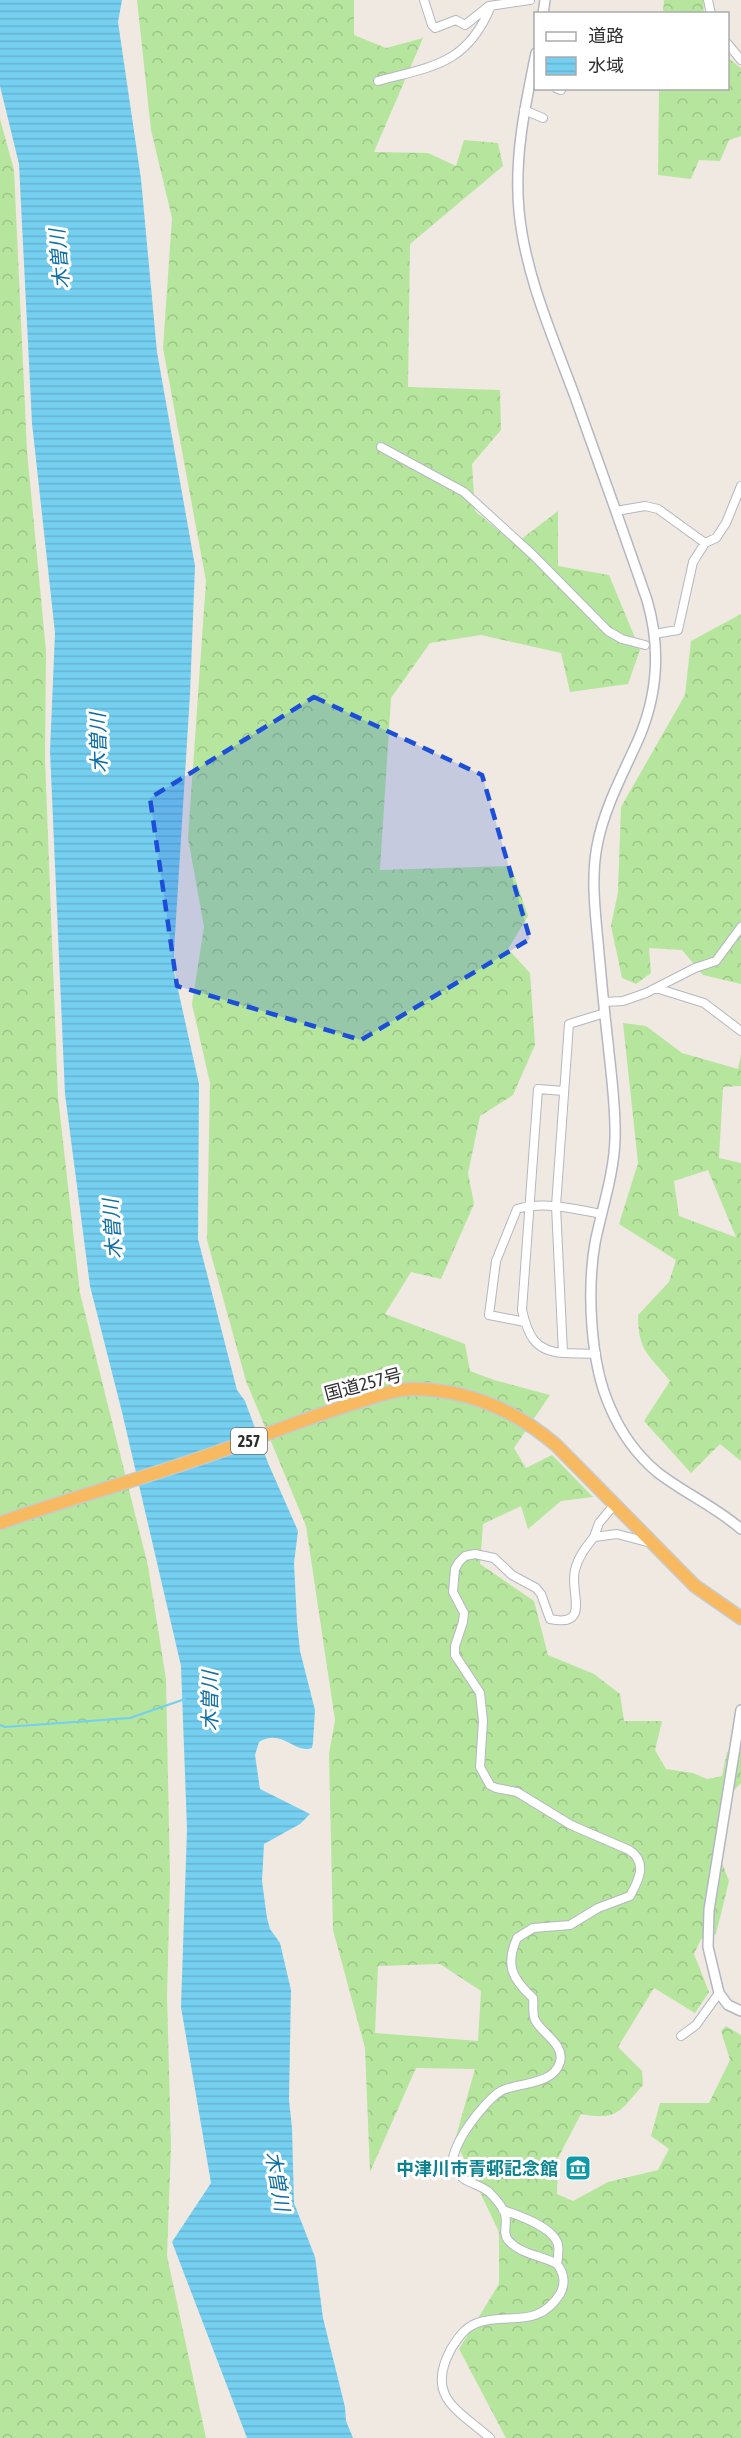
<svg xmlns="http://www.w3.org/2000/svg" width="741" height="2438" viewBox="0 0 741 2438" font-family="'Asap Condensed','Noto Sans JP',sans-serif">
<defs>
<pattern id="forest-crowns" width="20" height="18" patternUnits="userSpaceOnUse" patternTransform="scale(1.5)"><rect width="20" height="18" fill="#b6e59e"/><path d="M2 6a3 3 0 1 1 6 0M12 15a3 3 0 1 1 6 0" fill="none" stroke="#9dc588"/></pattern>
<pattern id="water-rules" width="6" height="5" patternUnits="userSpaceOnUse" patternTransform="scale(1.5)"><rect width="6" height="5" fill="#75cff0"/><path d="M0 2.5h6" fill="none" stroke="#66b2ce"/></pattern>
</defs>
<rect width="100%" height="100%" fill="#efe9e1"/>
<path fill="url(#forest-crowns)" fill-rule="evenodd" d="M137 0H354V35L386 48 423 38 374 152 428 153 456 166 464 140 498 143 503 166 410 244 408 387 500 390 501 430 472 464 475 511 515 544 558 511V566L609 575 640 650 628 684 570 692 561 653 481 635 430 643 391 698 380 870 511 866 528 916 508 949 530 973 535 1045 513 1095 480 1116 468 1173 474 1204 441 1279 411 1272 385 1314 465 1344 470 1371 494 1380 550 1395 514 1448 526 1468 552 1455 593 1497 561 1501 528 1529 521 1506 483 1524 480 1564 534 1601 548 1655 594 1674 620 1694 624 1721H662L655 1750 666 1769 693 1773 707 1779 722 1776 727 1752H741V1783L721 1804 715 1845 729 1881 716 1934 701 1939 694 1954 709 1992 695 2013 654 1988 618 2047 642 2071 643 2085C620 2111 618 2121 581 2114L558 2158 557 2194 573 2201 608 2182 658 2170 669 2149 651 2136 660 2103H709L730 2060 721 2031 726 2026 741 2035V2438H506L459 2349 499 2284V2232L455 2140 475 2069 416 2068 370 2172 365 2048 333 1930 329 1754 335 1720 306 1526 246 1381 207 1240 210 1083 192 1004 204 927 188 838 206 581 163 348 172 218 151 130ZM440 1964 481 1991 478 2041 375 2033 378 1966Z
M664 0H703L704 13H663Z
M728 58 741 68V136L729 140 720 161 699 160 691 179 658 175 659 89 728 88Z
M0 119 14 170 27 451 46 651 45 760 58 1097 80 1293 148 1566 166 1679 170 1879 167 1996 171 2146 167 2256 206 2438H0Z
M741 614V984L703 975 682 950 649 948 651 973 636 984 622 978 611 926 618 892 621 807 685 695 691 641Z
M623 1023 646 1026 682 1053 738 1069 741 1054V1086L723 1087 719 1158 741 1163V1461L720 1444 691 1473 644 1421 670 1381C649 1354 638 1352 638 1315L669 1282 676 1260 619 1224 638 1163ZM708 1170 736 1237H735L679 1216 674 1181Z"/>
<path fill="url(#water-rules)" d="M0 0H122L118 22 141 179 157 352 195 566 190 694 173 967 199 1084 198 1239 237 1390 245 1401 268 1463 298 1531 294 1563 297 1622 300 1651 315 1710 313 1742 312 1748C294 1754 282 1728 259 1742L255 1755 260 1789 310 1814 300 1824 264 1844 262 1881 267 1918 270 1929 280 1943 291 1990 289 2100 292 2128 294 2203 315 2257 323 2318 345 2407 346 2421 353 2438H247L172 2242 211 2183 181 2007 187 1829 181 1666 122 1412 90 1286 65 1094 50 751 55 633 32 423 19 164 0 86Z"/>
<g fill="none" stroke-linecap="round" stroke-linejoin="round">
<path stroke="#75cff0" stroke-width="2" d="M0 1725 5 1727 130 1718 185 1699"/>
<g stroke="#b4b7c1" stroke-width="10">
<path id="minor" d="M424 0 432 25 435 28 456 20 465 25 489 6 530 0
M708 0 711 14
M728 44 741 60
M378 81C434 66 467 64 491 6
M556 88 561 90
M524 110 543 118
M381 447 464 492 533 555 608 631 622 639 645 645
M616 511 645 506 658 509 705 543
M654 634 678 630 693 562 705 543 716 538 726 523 741 486
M656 988 704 1003 741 1031
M604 1002 623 1001 646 993 695 968 716 961 741 927
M525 1322 489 1315 496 1261 517 1209C545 1201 574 1209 602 1214
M563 1353C535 1351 528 1336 522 1310L538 1089 564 1091
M596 1354 563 1353 556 1206 569 1024 605 1013
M594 1537 599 1523 615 1504
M681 2036 696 2025 719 1993
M503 2210C518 2215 554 2227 558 2245 559 2251 558 2258 557 2264
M490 2438C458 2410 425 2397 451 2349 458 2338 464 2328 477 2323 508 2312 537 2330 560 2294 566 2283 564 2273 557 2264 541 2255 521 2255 508 2240 502 2233 508 2223 505 2214 503 2207 494 2197 489 2192 478 2183 463 2183 455 2170 443 2153 485 2100 501 2091 518 2082 553 2086 560 2062 565 2044 542 2034 535 2020 532 2013 534 2005 533 1998 512 1979 505 1965 517 1938L533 1928 570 1925 598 1908 630 1896C639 1880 648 1862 629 1850L571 1825 517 1792 496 1788 490 1785 480 1767 483 1721 480 1693 455 1655V1646L463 1622 464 1613 453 1592 455 1569 459 1562 465 1556 475 1554 494 1558 512 1575 536 1588 541 1594 550 1619C592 1628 569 1591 575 1570 578 1557 586 1547 594 1537L617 1534 651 1543"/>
</g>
<g stroke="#b4b7c1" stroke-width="12">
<path id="tertiary" d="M543 14 545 0
M536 53C525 106 514 157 519 211 525 274 552 335 574 394 599 463 623 531 647 600 661 648 658 693 639 738 623 774 604 808 597 846 591 878 595 910 598 942 601 976 604 1009 608 1043 611 1074 616 1107 615 1139 614 1174 602 1208 595 1243 587 1290 590 1363 610 1407 620 1431 637 1455 657 1472 684 1493 716 1507 741 1529
M741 1710 709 1910 708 1947 719 1993 728 2005 741 2011"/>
</g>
<g stroke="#c9c9c9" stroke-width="15">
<path id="trunk" d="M0 1523C70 1498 142 1479 212 1454 261 1437 308 1417 358 1402 377 1396 395 1389 415 1389 470 1390 515 1410 556 1445L695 1586 741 1618"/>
</g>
<use href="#minor" stroke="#fff" stroke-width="8"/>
<use href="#tertiary" stroke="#fff" stroke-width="9"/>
<use href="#trunk" stroke="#f8ba60" stroke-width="12"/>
</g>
<path fill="#1d4ed8" fill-opacity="0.2" stroke="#1d4ed8" stroke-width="4.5" stroke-dasharray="12 8" stroke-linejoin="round" d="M314 697 482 775 530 939 361 1040 177 986 150 798Z"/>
<defs>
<g id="museum-square" transform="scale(1.35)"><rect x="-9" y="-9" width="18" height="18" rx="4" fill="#0f9aa8" stroke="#fff"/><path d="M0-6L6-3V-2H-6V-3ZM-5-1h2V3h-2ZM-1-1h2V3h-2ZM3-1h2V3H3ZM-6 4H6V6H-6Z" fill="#fff"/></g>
</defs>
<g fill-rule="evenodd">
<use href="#museum-square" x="578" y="2168"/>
</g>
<g text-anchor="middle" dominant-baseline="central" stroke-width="6" stroke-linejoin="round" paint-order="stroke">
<rect fill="#fff" stroke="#6d6d6d" stroke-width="1.5" x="231" y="1428" width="36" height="26" rx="4.5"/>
<g font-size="16" font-weight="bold" fill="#2e2e2e">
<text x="249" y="1441">257</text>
</g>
<g font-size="18" fill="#2e2e2e" stroke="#fff">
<text transform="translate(363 1384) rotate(-15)">国道257号</text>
</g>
<g font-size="18" font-weight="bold" fill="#0d838f" stroke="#fff" text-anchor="end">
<text x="558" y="2168">中津川市青邨記念館</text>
</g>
<g font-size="20" font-style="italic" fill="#0d6fa3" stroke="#fff">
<text transform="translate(59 259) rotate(-95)">木曽川</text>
<text transform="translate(98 743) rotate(-92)">木曽川</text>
<text transform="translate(112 1229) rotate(-94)">木曽川</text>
<text transform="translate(209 1701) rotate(-90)">木曽川</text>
<text transform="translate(278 2181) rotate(80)">木曽川</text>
</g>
</g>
<rect x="534" y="12" width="195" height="78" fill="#ffffff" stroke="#ababab" stroke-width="1.5"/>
<rect x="546" y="32" width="30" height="9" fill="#ffffff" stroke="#ababab" stroke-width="1.5"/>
<text x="588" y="42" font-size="18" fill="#2e2e2e">道路</text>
<rect x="546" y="57" width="30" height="18" fill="url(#water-rules)" stroke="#ababab" stroke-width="1.5"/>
<text x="588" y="72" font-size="18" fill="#2e2e2e">水域</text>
</svg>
